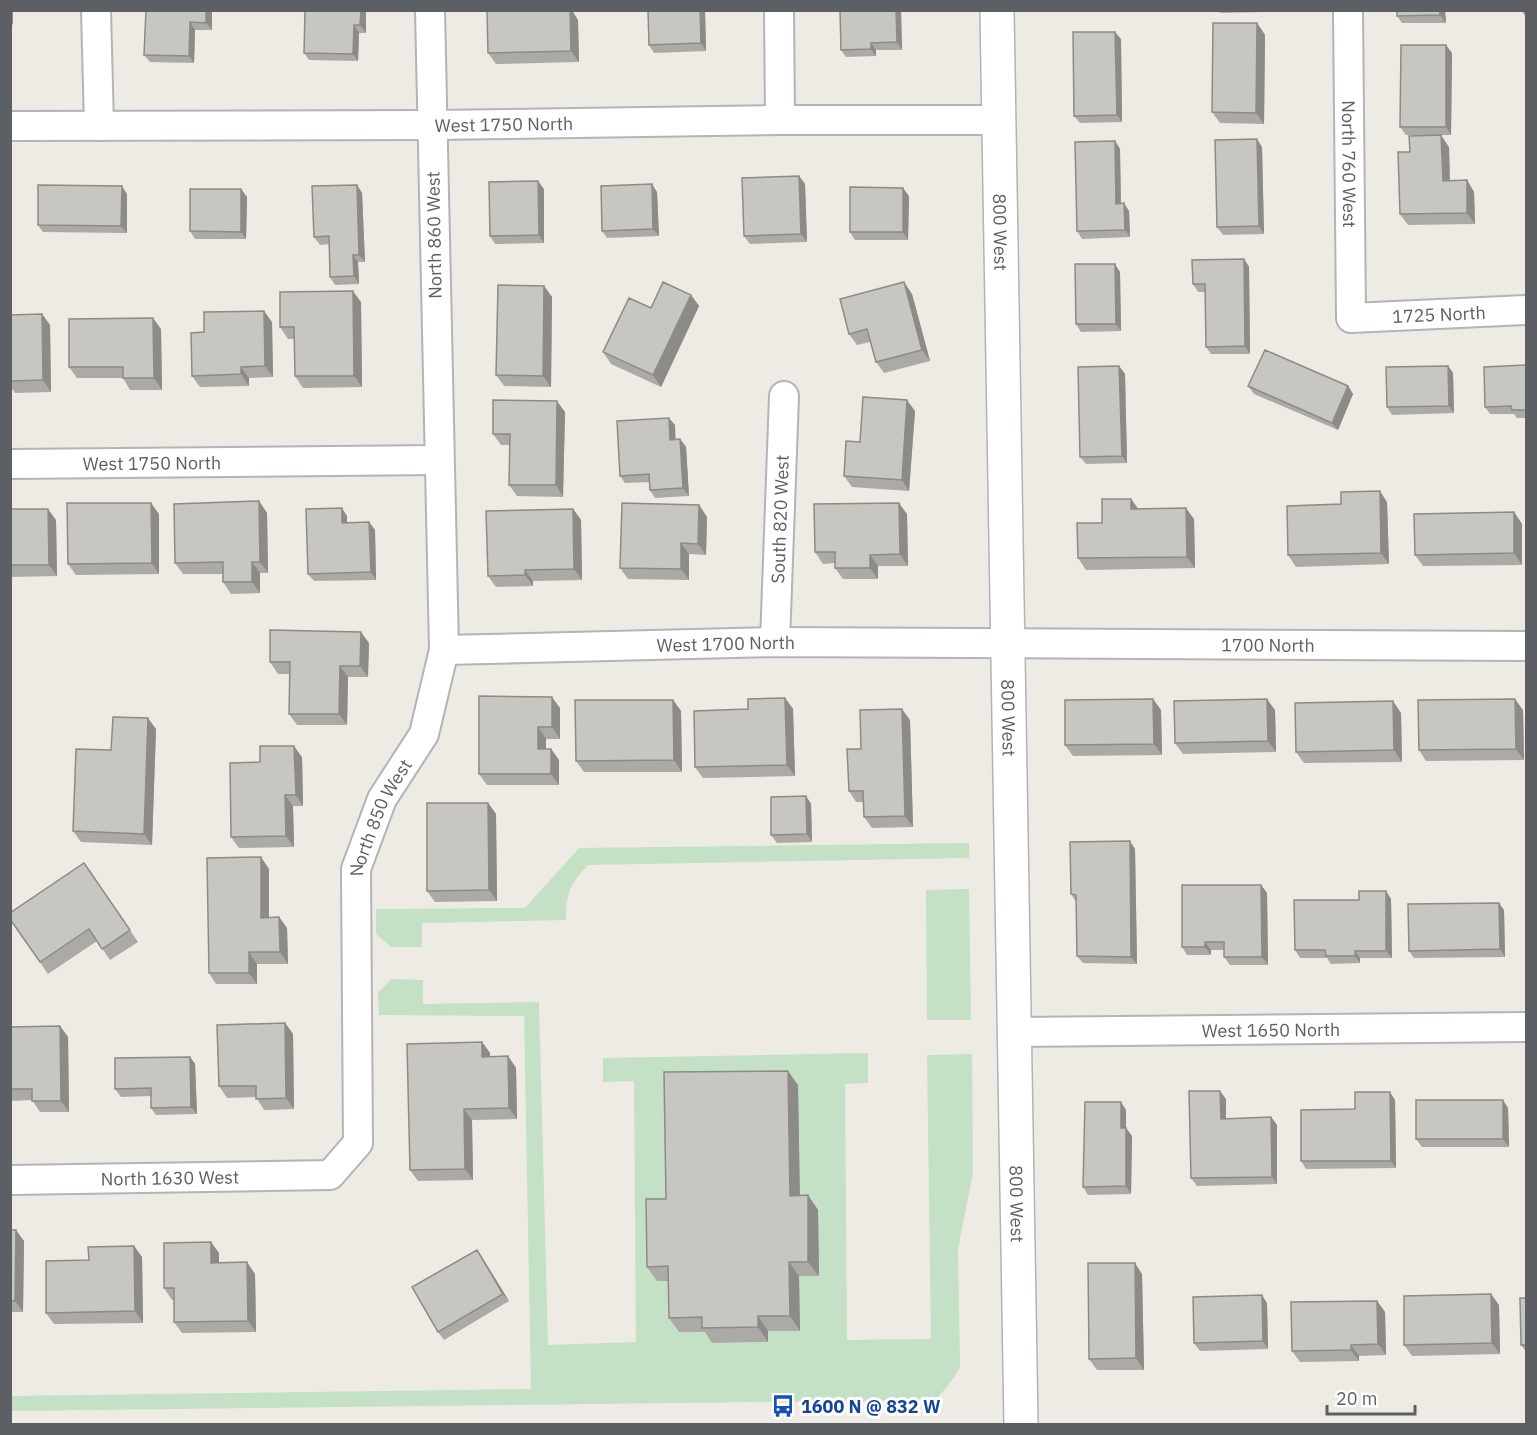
<svg xmlns="http://www.w3.org/2000/svg" width="1537" height="1435" viewBox="0 0 1537 1435" font-family="'IBM Plex Sans',sans-serif">
<rect width="100%" height="100%" fill="#edebe4"/>
<path fill="#c4e1c5" fill-rule="evenodd" d="M969 843V858L588 865C570 883 566 895 566 920L422 923V947H391L376 934V909L525 908 579 848Z
M969 889 971 1020H927L926 890Z
M391 979 423 980V1004L539 1002 548 1345 636 1342 634 1081 603 1082V1058L868 1053V1083L845 1084 847 1340 931 1339 927 1055 972 1054 973 1173 958 1249 960 1367 953 1379 936 1400 11 1411 10 1396 531 1389 524 1016 379 1015 378 993ZM676 1213 819 1276H799L800 1331H768V1342L712 1343V1332L679 1281Z"/>
<g fill="none" stroke-linecap="round" stroke-linejoin="round">
<g stroke="#b1b4b8" stroke-width="32">
<g id="street">
<path d="M96 10 99 126"/>
<path d="M779 10 780 120"/>
<path id="s1" d="M1348 10 1351 318 1526 310"/>
<path id="s2" d="M10 126 432 125 780 120H998"/>
<path id="s3" d="M10 464 439 460"/>
<path id="s4" d="M775 642 784 396"/>
<path id="s5" d="M444 650 775 642 1526 646"/>
<path id="s6" d="M1015 1032 1526 1027"/>
<path id="s7" d="M10 1180 330 1175 358 1143 356 869 382 799 424 734 444 650 430 10"/>
</g>
</g>
<g stroke="#b1b3b7" stroke-width="36">
<g id="secondary">
<path id="s8" d="M997 10 1021 1424"/>
</g>
</g>
<use href="#street" stroke="#fff" stroke-width="28"/>
<use href="#secondary" stroke="#fff" stroke-width="33"/>
</g>
<path fill="#acaaa6" d="M146 10H212V30H195L194 63 150 62 144 55Z
M305 10H366V33H359L358 61 309 60 304 53Z
M705 10 706 51 654 53 649 45Z
M840 10H901L902 50H876V56L846 57 841 50Z
M1218 10H1264V12L1220 13Z
M1445 10 1446 23H1402L1397 16Z
M1521 10H1527V19Z
M578 20 579 62 496 64 488 53Z
M1257 23 1265 35 1264 124 1220 123 1212 112Z
M1121 39 1122 122 1080 123 1074 116Z
M1452 53 1451 135H1406L1400 127Z
M1115 141 1120 149 1121 203 1129 211 1130 237 1082 239 1077 231Z
M1262 147 1264 234 1223 235 1217 227Z
M1449 147 1450 181 1467 180 1474 192 1475 224 1408 225 1400 214 1410 152Z
M799 176 805 184 807 242 750 244 744 236Z
M357 185 362 193 365 262H358L359 284 335 285 330 277 329 244 320 245 314 237Z
M241 189 247 197 246 239H195L190 231Z
M544 189V243L495 244 490 236Z
M657 192 659 236 607 238 602 231Z
M127 194V233L43 232 38 225Z
M909 196 908 240H855L850 232Z
M1244 259 1249 267 1250 354H1211L1206 347 1205 292H1198L1193 284Z
M1120 272 1121 331 1081 332 1076 324Z
M544 286 552 297 551 387 504 386 496 375Z
M912 294 930 361 884 373 876 362 870 342 857 345 849 334Z
M691 295 699 306 661 387 611 364 603 352 651 308Z
M361 302 362 387 303 388 295 376V339H288L280 327Z
M42 314 50 325 51 392 15 393 10 386V315Z
M272 322 273 377 249 378V386L200 387 192 376 204 332Z
M161 329 162 390H130L123 378H77L69 367Z
M1527 365V418H1517L1514 414H1490L1485 407Z
M1119 366 1125 374 1127 463 1086 464 1080 457Z
M1448 366 1453 373 1454 413 1392 415 1387 407Z
M1248 386H1348L1353 394 1338 430 1254 394Z
M915 411 909 491 852 487 844 476 860 442Z
M565 412 563 497 517 496 509 485 510 445H501L493 434Z
M675 425V440L680 439 686 447 689 496 655 498 650 490V482L625 483 620 476Z
M1131 499 1138 509 1194 519 1195 568 1086 570 1078 558 1102 523Z
M259 501 267 513 268 573H260V593L231 594 223 582V574H183L175 563Z
M1387 502 1389 564 1296 567 1288 555 1341 504Z
M699 505 707 517 706 555 689 554V580L628 579 620 568Z
M10 509 56 520 57 576 10 577Z
M573 509 581 520 582 580 533 581V586L496 587 488 576Z
M1514 512 1522 524V565L1423 566 1415 555Z
M159 514V574L76 575 68 564Z
M907 514 908 566H878V579H843L835 568V563L823 564 815 552Z
M347 516V523L369 522 375 530 376 580 314 581 308 574Z
M369 643 368 677H348L347 725H297L289 714 290 674H278L270 662Z
M785 698 793 709 795 776 703 778 695 767 748 709Z
M1153 699 1161 710 1162 755 1073 756 1065 745Z
M673 700 681 711 682 772H584L576 761Z
M560 708V739H546V749H551L559 760V785H487L479 774Z
M1275 710 1276 752 1183 754 1175 743Z
M1523 710 1524 760 1426 761 1419 750Z
M1401 713 1402 762 1304 763 1296 752Z
M910 720 913 827 872 828 864 817V802H856L849 791 861 749Z
M156 729 152 845 81 842 73 831 111 750Z
M302 757 303 806H293L294 847 239 848 231 837Z
M806 796 811 804 812 842 777 843 771 835Z
M488 803 496 814 497 901 435 902 427 891Z
M1135 849 1137 964 1083 963 1077 956 1076 902 1071 894Z
M84 863 138 942 110 960 97 941 48 974 10 919Z
M269 869V917H279L287 928 288 964H257V984H216L209 973Z
M1261 885 1267 893 1268 965H1230L1224 957V950H1211V955H1187L1182 947Z
M1386 891 1391 899 1392 958H1360V963L1331 964 1327 958H1300L1295 950 1359 900Z
M1504 910 1505 957 1414 958 1409 951Z
M285 1023 293 1034 294 1109 264 1110 256 1097 227 1098 219 1086Z
M60 1026 68 1037 69 1112H40L32 1100 10 1101V1027Z
M482 1042 490 1053V1057L508 1056 516 1068 517 1119 472 1120 473 1180 418 1181 410 1170Z
M190 1057 195 1064 197 1114 156 1115 151 1108V1096L121 1097 115 1089Z
M798 1085 800 1195H808L818 1210 819 1276H799L800 1331H768V1342L712 1343 705 1332H679L669 1318V1281H657L647 1267 666 1199Z
M1226 1099V1119L1271 1117 1277 1125V1184L1197 1186 1191 1178Z
M1395 1100 1396 1168 1306 1169 1301 1161Z
M1508 1108 1509 1147H1422L1416 1139Z
M1126 1110V1128L1132 1136 1131 1194 1088 1195 1083 1187Z
M10 1230 24 1241 23 1312H10Z
M134 1246 142 1257 143 1323 54 1324 46 1313 89 1260Z
M477 1250 509 1301 444 1340 438 1332Z
M219 1253V1263L255 1274 256 1332 182 1333 174 1322V1300H172L164 1288Z
M1142 1274 1144 1370H1097L1089 1359Z
M1527 1298V1353L1521 1345Z
M1377 1301 1385 1312 1386 1355 1359 1356V1361L1300 1362 1292 1351Z
M1267 1303 1268 1349 1200 1351 1194 1343Z
M1499 1305 1500 1354 1412 1356 1404 1345Z"/>
<path fill="#8c8b87" d="M10 10H13V25L10 21Z
M206 10H212V30L206 23Z
M361 10H366V33L360 25Z
M570 10H572L578 20 579 62 571 51Z
M700 10H705L706 51 701 43Z
M896 10H901L902 50 897 42Z
M1440 10H1445L1446 23 1440 15Z
M190 22 195 30 194 63 189 56Z
M1257 23 1265 35 1264 124 1256 113Z
M354 25 359 33 358 61 353 54Z
M1115 32 1121 39 1122 122 1117 115Z
M871 43 876 50V56L871 49Z
M1446 45 1452 53 1451 135 1446 127Z
M1441 135 1449 147 1450 193 1443 181Z
M1257 139 1262 147 1264 234 1259 226Z
M1115 141 1120 149 1121 211 1116 204Z
M799 176 805 184 807 242 801 234Z
M1467 180 1474 192 1475 224 1467 213Z
M538 181 544 189V243L539 235Z
M652 184 657 192 659 236 653 229Z
M357 185 362 193 365 262 359 255Z
M122 186 127 194V233L121 226Z
M903 188 909 196 908 240 903 232Z
M241 189 247 197 246 239 241 232Z
M10 194 12 195V239L10 236Z
M1124 203 1129 211 1130 237 1125 230Z
M353 255 358 262 359 284 354 276Z
M1244 259 1249 267 1250 354 1245 346Z
M1115 264 1120 272 1121 331 1116 324Z
M904 282 912 294 930 361 922 350Z
M544 286 552 297 551 387 543 376Z
M353 291 361 302 362 387 354 376Z
M691 295 699 306 661 387 653 375Z
M264 311 272 322 273 377 265 366Z
M42 314 50 325 51 392 43 380Z
M153 318 161 329 162 390 154 378Z
M1119 366 1125 374 1127 463 1122 456Z
M1448 366 1453 373 1454 413 1449 406Z
M241 367 249 378V386L241 374Z
M1348 386 1353 394 1338 430 1332 423Z
M907 400 915 411 909 491 902 480Z
M557 401 565 412 563 497 556 485Z
M669 418 675 425 676 448 670 440Z
M680 439 686 447 689 496 683 488Z
M1380 491 1387 502 1389 564 1381 553Z
M1131 499 1139 510 1131 509Z
M259 501 267 513 268 573 260 562Z
M151 503 159 514V574L152 563Z
M899 503 907 514 908 566 900 554Z
M699 505 707 517 706 555 698 544Z
M342 508 347 516V530L342 523Z
M1186 508 1194 519 1195 568 1187 557Z
M48 509 56 520 57 576 49 565Z
M573 509 581 520 582 580 574 569Z
M1514 512 1522 524V565L1514 553Z
M369 522 375 530 376 580 371 572Z
M681 543 689 554V580L681 569Z
M870 555 878 566V579L870 568Z
M252 562 260 573V593L252 582Z
M525 570 533 581V586L525 575Z
M361 632 369 643 368 677 360 666Z
M340 666 348 677 347 725 339 714Z
M552 697 560 708V739L552 727Z
M785 698 793 709 795 776 787 765Z
M1153 699 1161 710 1162 755 1154 744Z
M1267 699 1275 710 1276 752 1268 741Z
M1515 699 1523 710 1524 760 1516 749Z
M673 700 681 711 682 772 674 760Z
M1393 701 1401 713 1402 762 1394 750Z
M902 709 910 720 913 827 905 816Z
M148 718 156 729 152 845 144 834Z
M538 727 546 739V760L538 749Z
M294 746 302 757 303 806 296 795Z
M551 749 559 760V785L551 774Z
M285 795 293 806 294 847 286 836Z
M806 796 811 804 812 842 807 834Z
M488 803 496 814 497 901 489 890Z
M1130 841 1135 849 1137 964 1131 957Z
M261 857 269 869V929L261 918Z
M1261 885 1267 893 1268 965 1262 957Z
M1386 891 1391 899 1392 958 1386 951Z
M1499 903 1504 910 1505 957 1500 949Z
M279 917 287 928 288 964 280 952Z
M1205 942 1211 950V955L1205 947Z
M1355 951 1360 958V963L1355 956Z
M249 952 257 964V984L249 973Z
M285 1023 293 1034 294 1109 286 1098Z
M60 1026 68 1037 69 1112 61 1101Z
M482 1042 490 1053V1068L482 1057Z
M508 1056 516 1068 517 1119 509 1108Z
M190 1057 195 1064 197 1114 191 1107Z
M788 1071 798 1085 800 1210 790 1196Z
M1220 1091 1226 1099V1126L1221 1119Z
M1390 1092 1395 1100 1396 1168 1391 1161Z
M1503 1100 1508 1108 1509 1147 1503 1139Z
M1121 1102 1126 1110V1136L1121 1128Z
M464 1109 472 1120 473 1180 465 1169Z
M1271 1117 1277 1125V1184L1272 1177Z
M1126 1128 1132 1136 1131 1194 1126 1186Z
M808 1195 818 1210 819 1276 808 1262Z
M16 1230 24 1241 23 1312 15 1301Z
M211 1242 219 1253V1274L211 1263Z
M134 1246 142 1257 143 1323 135 1311Z
M477 1250 482 1257 509 1301 503 1294Z
M247 1262 255 1274 256 1332 248 1321Z
M789 1262 799 1276 800 1331 790 1316Z
M1135 1263 1142 1274 1144 1370 1136 1358Z
M1491 1294 1499 1305 1500 1354 1492 1343Z
M1262 1295 1267 1303 1268 1349 1263 1341Z
M1377 1301 1385 1312 1386 1355 1378 1344Z
M758 1316 768 1331V1342L758 1327Z
M1351 1345 1359 1356V1361L1351 1350Z"/>
<path fill="#c8c6c1" stroke="#8c8b87" stroke-width="1.5" d="M146 10H206V23L190 22 189 56 144 55Z
M305 10H361L360 25H354L353 54 304 53Z
M487 10H570L571 51 488 53Z
M648 10H700L701 43 649 45Z
M840 10H896L897 42 871 43V49L841 50Z
M1397 10H1440V15L1397 16Z
M1213 23H1257L1256 113 1212 112Z
M1073 32H1115L1117 115 1074 116Z
M1401 45H1446V127H1400Z
M1441 135 1443 181 1467 180V213L1400 214 1398 152H1410L1409 136Z
M1257 139 1259 226 1217 227 1215 140Z
M1115 141 1116 204 1124 203 1125 230 1077 231 1075 142Z
M799 176 801 234 744 236 742 178Z
M538 181 539 235 490 236 489 182Z
M652 184 653 229 602 231 601 186Z
M38 185 122 186 121 226 38 225Z
M357 185 359 255H353L354 276 330 277 329 236 314 237 312 186Z
M850 187 903 188V232H850Z
M190 189H241V232L190 231Z
M1244 259 1245 346 1206 347 1205 284H1193L1192 260Z
M1075 264H1115L1116 324H1076Z
M663 282 691 295 653 375 603 352 629 298 651 308Z
M904 282 922 350 876 362 867 329 849 334 840 299Z
M498 285 544 286 543 376 496 375Z
M353 291 354 376H295L294 327H280V292Z
M264 311 265 366 241 367V374L192 376 191 333 204 332V312Z
M42 314 43 380 10 381V315Z
M153 318 154 378H123V367H69V319Z
M1265 350 1348 386 1332 423 1248 386Z
M1527 365V410H1512L1511 406 1485 407 1484 367Z
M1119 366 1122 456 1080 457 1078 367Z
M1448 366 1449 406 1387 407 1386 367Z
M863 397 907 400 902 480 844 476 846 441 860 442Z
M493 400 557 401 556 485H509L510 434H493Z
M669 418 670 440 680 439 683 488 650 490 649 474 620 476 617 421Z
M1380 491 1381 553 1288 555 1287 506 1341 504V492Z
M1102 499H1131V509L1186 508 1187 557 1078 558 1077 523H1102Z
M259 501 260 562H252V582H223V562L175 563 174 504Z
M67 503H151L152 563 68 564Z
M622 503 699 505 698 544 681 543V569L620 568Z
M899 503 900 554 870 555V568H835V552H815L814 504Z
M342 508V523L369 522 371 572 308 574 306 509Z
M10 509H48L49 565H10Z
M573 509 574 569 525 570V575L488 576 486 511Z
M1514 512V553L1415 555 1414 514Z
M270 630 361 632 360 666H340L339 714H289L290 662H270Z
M479 696 552 697V727H538V749H551V774H479Z
M785 698 787 765 695 767 694 711 748 709V699Z
M1153 699 1154 744 1065 745V700Z
M1267 699 1268 741 1175 743 1174 701Z
M1515 699 1516 749 1419 750 1418 700Z
M575 700H673L674 760 576 761Z
M1393 701 1394 750 1296 752 1295 703Z
M902 709 905 816 864 817 863 791H849L847 749H861L860 710Z
M113 717 148 718 144 834 73 831 76 749 111 750Z
M260 746H294L296 795H285L286 836 231 837 230 763 260 762Z
M806 796 807 834 771 835V797Z
M427 803H488L489 890 427 891Z
M1130 841 1131 957 1077 956 1076 895 1071 894 1070 842Z
M261 857V918L279 917 280 952H249V973H209L207 858Z
M84 863 130 930 102 949 89 929 40 962 10 919V913Z
M1182 885H1261L1262 957H1224V942H1205V947H1182Z
M1359 891H1386V951H1355V956H1326L1325 950H1295L1294 900H1359Z
M1499 903 1500 949 1409 951 1408 904Z
M285 1023 286 1098 256 1099V1086H219L217 1025Z
M60 1026 61 1101H32V1089H10V1027Z
M482 1042V1057L508 1056 509 1108 464 1109 465 1169 410 1170 407 1044Z
M190 1057 191 1107 151 1108V1088L115 1089V1058Z
M788 1071 790 1196 808 1195V1262H789L790 1316H758V1327L702 1328V1317L669 1318 668 1266 647 1267 646 1199H666L664 1072Z
M1189 1091H1220L1221 1119 1271 1117 1272 1177 1191 1178Z
M1355 1092H1390L1391 1161H1301V1110L1355 1109Z
M1416 1100H1503V1139H1416Z
M1085 1102H1121V1128H1126V1186L1083 1187Z
M10 1230H16L15 1301 10 1300Z
M211 1242V1263L247 1262 248 1321 174 1322V1288H164V1243Z
M134 1246 135 1311 46 1313V1261L89 1260 88 1247Z
M477 1250 503 1294 438 1332 412 1287Z
M1088 1263H1135L1136 1358 1089 1359Z
M1491 1294 1492 1343 1404 1345V1296Z
M1262 1295 1263 1341 1194 1343 1193 1297Z
M1520 1298H1527V1345H1521Z
M1377 1301 1378 1344 1351 1345V1350L1292 1351 1291 1302Z"/>
<defs>
<g id="bus-bare" transform="scale(1.8)"><path d="M-5-6H5V4H4V6H2V4H-2V6H-4V4H-5ZM-3.5-4V0h7V-4ZM-3.5 1.2v1.5H-2V1.2ZM2 1.2v1.5H3.5V1.2Z" fill="#1a4fb4" stroke="#fff" stroke-width="2.5" paint-order="stroke"/></g>
</defs>
<g fill-rule="evenodd">
<use href="#bus-bare" x="783" y="1406"/>
</g>
<g text-anchor="middle" dominant-baseline="central" stroke-width="6" stroke-linejoin="round" paint-order="stroke">
<g font-size="18" fill="#5c5f63" stroke="#fff">
<text stroke="none"><textPath href="#s2" startOffset="494">West 1750 North</textPath></text>
<text stroke="none"><textPath href="#s1" startOffset="154">North 760 West</textPath></text>
<text stroke="none"><textPath href="#s8" startOffset="222">800 West</textPath></text>
<text transform="translate(434 235) rotate(-91)">North 860 West</text>
<text stroke="none"><textPath href="#s1" startOffset="396">1725 North</textPath></text>
<text stroke="none"><textPath href="#s3" startOffset="142">West 1750 North</textPath></text>
<text stroke="none"><textPath href="#s4" startOffset="123">South 820 West</textPath></text>
<text stroke="none"><textPath href="#s5" startOffset="282">West 1700 North</textPath></text>
<text stroke="none"><textPath href="#s5" startOffset="824">1700 North</textPath></text>
<text stroke="none"><textPath href="#s8" startOffset="708">800 West</textPath></text>
<text stroke="none"><textPath href="#s7" startOffset="693">North 850 West</textPath></text>
<text stroke="none"><textPath href="#s6" startOffset="256">West 1650 North</textPath></text>
<text stroke="none"><textPath href="#s7" startOffset="160">North 1630 West</textPath></text>
<text stroke="none"><textPath href="#s8" startOffset="1194">800 West</textPath></text>
</g>
<g font-size="18" font-weight="bold" fill="#164399" stroke="#fff" text-anchor="start">
<text x="801" y="1406">1600 N @ 832 W</text>
</g>
</g>
<rect width="1537" height="1435" fill="none" stroke="#5c5f63" stroke-width="24"/>
<path d="M1327 1405v9h88v-9" fill="none" stroke="#5c5f63" stroke-width="3"/>
<text x="1336" y="1405" font-size="18" fill="#5c5f63" stroke="#ffffff" stroke-width="4.5" paint-order="stroke">20 m</text>
</svg>
